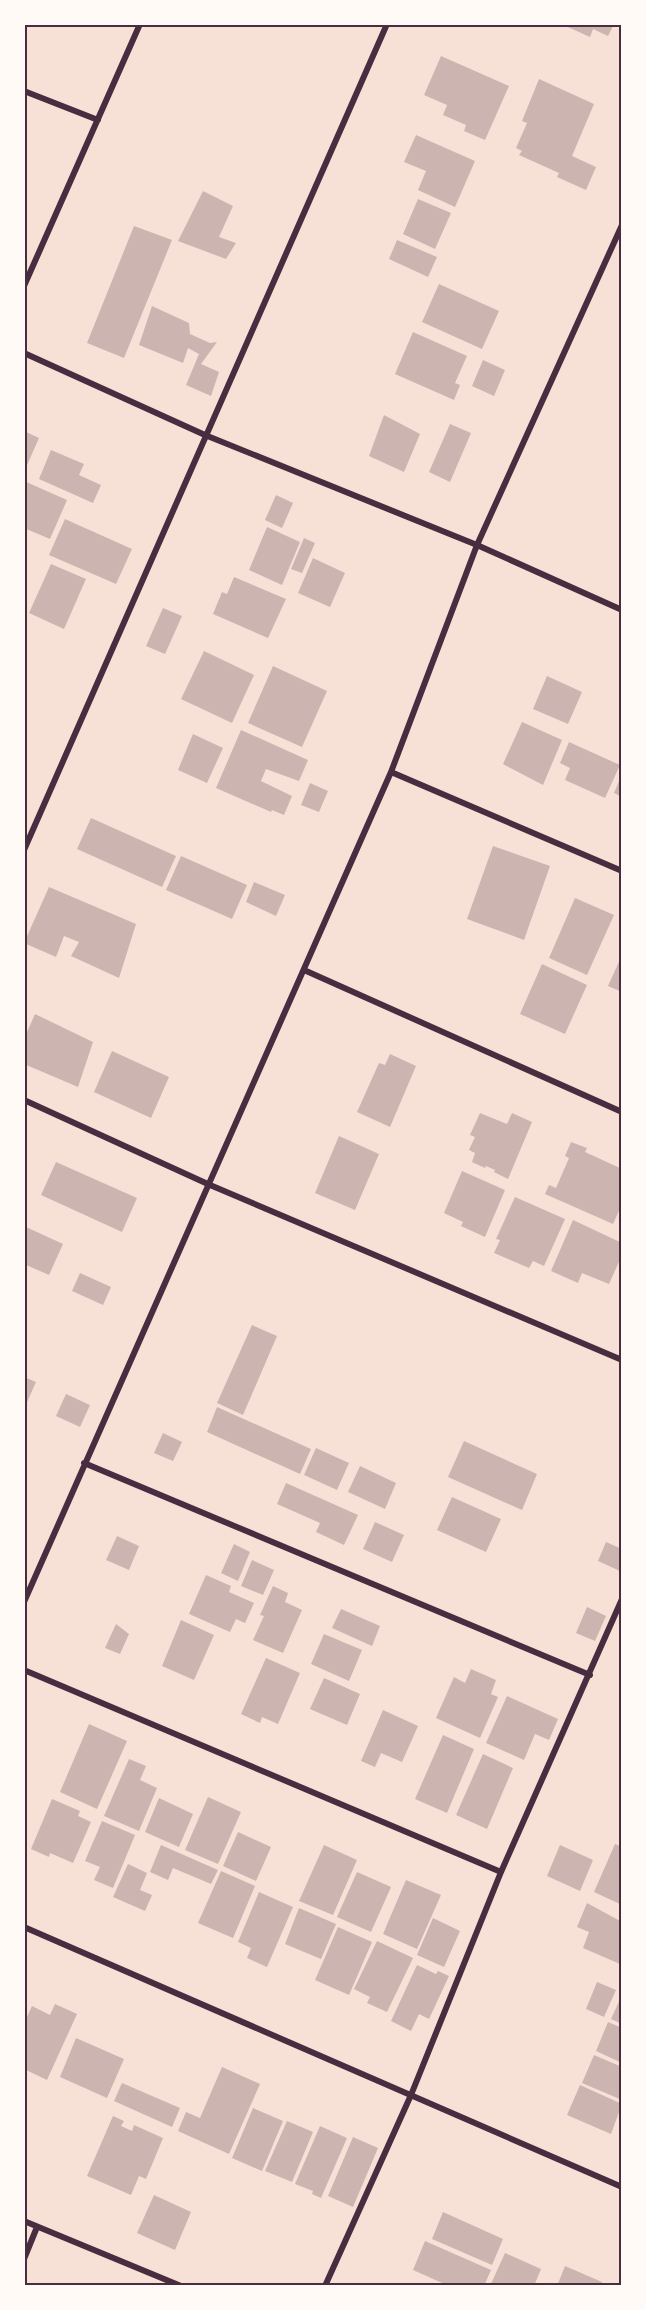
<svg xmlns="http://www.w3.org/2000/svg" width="646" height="2310" viewBox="0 0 646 2310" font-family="'Varela Round',sans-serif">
<rect width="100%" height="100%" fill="#f7e1d7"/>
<path fill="#ccb4b1" d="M561 24H614L608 36 593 29 590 37Z
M441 56 509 86 485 140 464 131 466 125 443 115 447 105 424 95Z
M539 79 594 104 572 156 596 167 586 190 557 177 559 173 519 155 522 151 516 148 527 123 522 121Z
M416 135 475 161 455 207 418 190 426 171 404 162Z
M203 191 233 206 219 237 236 243 226 259 178 241Z
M418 199 451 213 435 249 403 234Z
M134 226 172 240 124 358 87 343Z
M397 240 437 257 428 277 389 259Z
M439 284 499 311 482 349 422 322Z
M152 306 189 323 190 334 210 343 217 342 201 364 219 372 211 396 186 385 199 354 188 348 183 363 139 345Z
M413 332 467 356 455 383 460 385 454 400 395 374Z
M483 360 505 370 494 396 472 386Z
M384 415 420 434 404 472 369 456Z
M450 424 471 433 450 482 429 472Z
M24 431 39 438 24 472Z
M51 450 84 464 79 475 101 485 93 503 39 479Z
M24 481 67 500 50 539 24 528Z
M276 495 293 503 282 528 265 520Z
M65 519 132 549 116 584 49 555Z
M267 527 300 542 282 585 249 570Z
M304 538 315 543 302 573 291 569Z
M313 558 345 573 330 607 298 593Z
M51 564 86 579 64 629 29 613Z
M234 577 286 599 268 638 213 614 222 592 227 594Z
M163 608 182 616 165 654 146 646Z
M204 651 254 675 232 723 181 699Z
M273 666 327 691 302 747 248 723Z
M547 676 582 692 568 724 533 709Z
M522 722 562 740 543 785 503 764Z
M241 730 308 760 299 781 266 769 261 781 292 796 284 815 272 810 271 812 216 788Z
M193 734 223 748 207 783 178 770Z
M569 742 620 765 605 798 565 780 570 768 560 763Z
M622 774V797L614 793Z
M310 783 328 791 319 812 301 805Z
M91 818 176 856 162 887 77 849Z
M493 846 550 866 524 940 467 919Z
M181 856 247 885 232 919 166 890Z
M254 882 285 895 276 916 246 902Z
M49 887 136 924 119 978 71 956 79 942 64 936 56 957 24 943Z
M575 898 614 915 587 975 549 958Z
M622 955V992L608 986Z
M542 964 587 985 565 1034 520 1014Z
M35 1014 93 1042 78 1087 24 1064V1039Z
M112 1051 169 1077 151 1118 94 1092Z
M390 1054 416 1066 390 1127 357 1112 379 1063 385 1065Z
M480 1113 507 1124 512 1113 532 1122 508 1179 494 1172 495 1170 486 1166 485 1168 472 1162 475 1153 469 1150 475 1137 470 1135Z
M339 1136 379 1154 355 1210 315 1193Z
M571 1142 587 1148 585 1152 622 1169V1204L613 1224 545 1194 549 1185 556 1188 569 1158 565 1156Z
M56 1162 137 1198 122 1232 41 1195Z
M462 1171 505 1190 485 1237 461 1226 463 1222 444 1213Z
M515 1197 565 1219 544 1266 533 1261 529 1268 494 1253 500 1240 496 1239Z
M573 1220 622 1243V1255L609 1284 582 1273 578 1283 551 1271Z
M26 1227 63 1244 49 1275 24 1264V1232Z
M80 1273 111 1287 103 1305 72 1291Z
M252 1325 277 1336 243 1415 217 1403Z
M24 1377 36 1382 24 1409Z
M66 1394 90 1405 80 1427 56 1416Z
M217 1407 311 1449 300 1474 207 1432Z
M163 1433 182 1442 173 1461 154 1453Z
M464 1441 537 1474 522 1510 448 1477Z
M316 1448 349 1463 337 1490 304 1475Z
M360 1466 396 1483 385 1509 348 1492Z
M286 1483 358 1515 344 1545 316 1532 320 1523 277 1504Z
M452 1497 501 1519 486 1552 437 1530Z
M375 1522 404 1535 392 1562 363 1549Z
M117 1536 139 1546 129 1570 106 1560Z
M606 1542 622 1549V1572L598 1561Z
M234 1544 250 1552 238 1581 221 1573Z
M252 1560 274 1570 263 1595 241 1586Z
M206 1575 231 1586 229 1592 254 1603 245 1623 236 1619 230 1632 189 1614Z
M273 1586 288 1593 285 1602 302 1610 283 1653 253 1640 264 1616 260 1615Z
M587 1607 606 1616 595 1641 576 1633Z
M341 1609 380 1626 372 1646 332 1628Z
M181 1620 214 1635 194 1680 162 1666Z
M116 1624 129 1634 120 1654 105 1648Z
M324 1634 362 1650 349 1681 311 1664Z
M266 1658 300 1673 278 1724 262 1717 260 1723 241 1714Z
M471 1669 496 1680 491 1694 498 1697 480 1738 436 1718 454 1677 465 1683Z
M324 1678 360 1694 347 1725 310 1709Z
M507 1696 558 1719 549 1740 535 1734 524 1760 486 1743Z
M383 1710 418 1726 402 1762 381 1753 375 1767 361 1761Z
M89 1724 127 1741 97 1809 60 1792Z
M443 1735 474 1749 447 1813 415 1799Z
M483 1754 513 1768 487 1829 456 1815Z
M129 1759 146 1766 140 1780 157 1788 139 1831 104 1816Z
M208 1797 241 1812 218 1864 185 1850Z
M159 1798 193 1814 179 1847 145 1832Z
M52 1799 80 1811 78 1816 91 1822 73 1863 50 1853 49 1857 31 1849Z
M102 1821 135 1835 113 1888 94 1880 100 1867 85 1861Z
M238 1832 271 1847 256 1881 223 1866Z
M615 1844 622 1847V1905L594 1892Z
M161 1845 218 1870 211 1884 173 1868 168 1880 150 1872Z
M324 1845 357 1860 333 1915 299 1901Z
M560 1845 593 1860 580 1891 547 1876Z
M128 1864 147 1873 140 1890 152 1895 145 1911 113 1897Z
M221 1871 255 1886 233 1938 198 1923Z
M357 1872 391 1887 371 1932 337 1917Z
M406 1880 441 1895 417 1949 383 1934Z
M259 1892 293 1907 267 1967 247 1958 251 1948 238 1942Z
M587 1903 622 1922V1959L620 1964 583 1948 589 1932 577 1927Z
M299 1908 336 1924 321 1959 285 1944Z
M433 1918 460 1931 444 1967 417 1955Z
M338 1927 372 1942 349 1995 315 1980Z
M377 1941 413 1958 387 2012 367 2003 370 1997 354 1989Z
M417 1965 436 1974 438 1971 449 1976 429 2019 419 2014 411 2031 391 2021Z
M597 1982 616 1990 604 2017 586 2009Z
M622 1995V2024L611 2019Z
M55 2004 77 2014 47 2080 24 2069V2023L32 2006 50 2015Z
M608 2022 622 2028V2063L596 2051Z
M76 2038 124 2059 107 2098 60 2077Z
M594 2055 622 2067V2100L582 2083Z
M222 2067 260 2084 229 2154 178 2131 186 2112 200 2118Z
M122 2083 180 2108 172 2127 114 2101Z
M580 2085 622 2104 611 2134 567 2115Z
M253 2108 283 2121 262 2171 232 2158Z
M113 2116 124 2121 121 2126 132 2131 134 2125 163 2138 146 2179 139 2176 131 2195 87 2176Z
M287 2121 313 2132 292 2182 265 2171Z
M320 2126 347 2138 321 2198 312 2194 313 2191 295 2184Z
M353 2137 378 2148 353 2207 328 2196Z
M154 2195 191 2212 175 2250 137 2233Z
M443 2212 503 2239 492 2265 432 2239Z
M425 2241 491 2270 484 2286H449L413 2270Z
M505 2253 541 2269 534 2286H490Z
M565 2266 602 2282 601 2286H557Z"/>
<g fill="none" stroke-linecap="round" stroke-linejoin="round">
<path stroke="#4a2c40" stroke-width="6" d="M24 91 98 120
M24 286 140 24
M24 353 205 435 477 545 622 610
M391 772 622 871
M24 850 387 24
M304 970 622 1112
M24 1100 210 1185 622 1360
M84 1463 590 1675
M24 1602 391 772 477 545 622 225
M24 1670 501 1872
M24 1927 622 2187
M24 2221 181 2286
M24 2259 37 2227
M325 2286 411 2095 501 1872 622 1599"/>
</g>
<rect width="646" height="2310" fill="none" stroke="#fffaf5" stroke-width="51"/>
<rect x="26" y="26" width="594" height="2258" fill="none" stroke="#4a2c40" stroke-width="2"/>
</svg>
